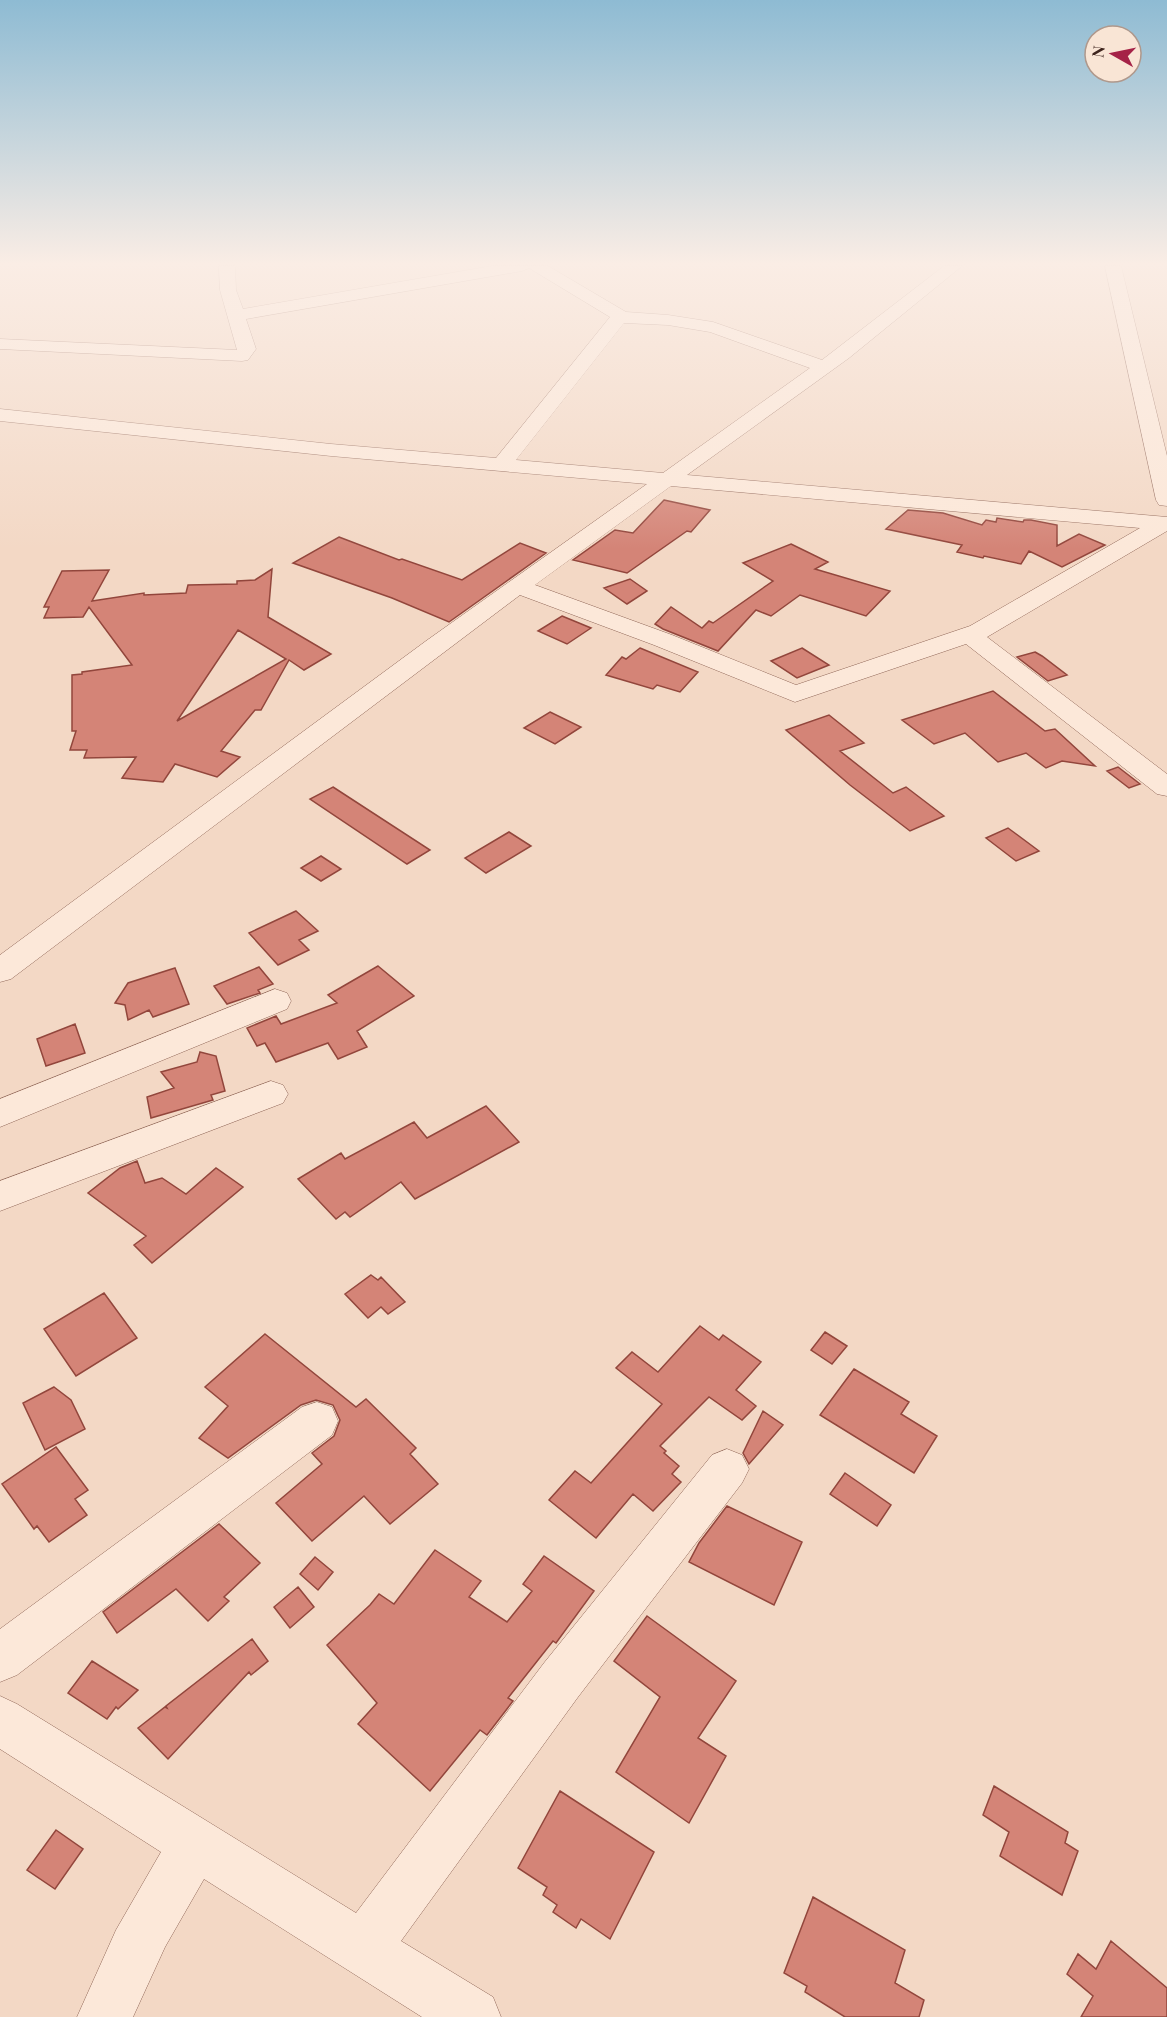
<svg xmlns="http://www.w3.org/2000/svg" width="1167" height="2017" viewBox="0 0 1167 2017" font-family="'Playfair Display',serif">
<rect width="100%" height="100%" fill="#f3d8c5"/>
<path fill="#d48477" stroke="#92463c" stroke-width="1.5" fill-rule="evenodd" d="M664 500 710 510 691 532 687 531 627 573 573 560 615 530 633 533Z
M908 510 943 513 982 525 986 520 996 522 997 518 1023 522 1024 520H1031L1057 525V546L1079 534 1105 545 1062 567 1029 551 1021 564 984 556 983 558 957 552 962 545 886 529Z
M339 537 399 560 402 559 462 580 520 543 546 553 449 622 392 598 293 563Z
M791 544 828 562 815 569 890 591 866 616 800 595 771 616 756 610 718 651 663 629 655 624 671 607 702 628 709 621 713 623 773 581 743 563Z
M272 569 268 617 331 654 304 670 289 660 261 710H255L221 751 240 757 217 777 175 764 163 782 122 778 136 757 84 758 87 750H70L76 731H72V675L82 674V672L132 665 89 607 83 617 44 618 49 607H44L62 571 109 570 92 601 144 593V595L186 593 188 585 237 584V581L255 580ZM238 630 286 659 177 721Z
M630 579 647 591 627 604 604 588Z
M562 616 591 628 567 644 538 631Z
M640 648 698 672 680 692 657 685 653 689 606 675 622 657 626 659Z
M802 648 829 665 797 678 771 661Z
M1035 652 1042 656 1067 675 1048 681 1017 657Z
M993 691 1045 731 1055 729 1095 766 1062 761 1046 768 1026 753 998 762 965 733 934 744 902 720Z
M550 712 581 727 555 744 524 728Z
M829 715 864 743 840 751 893 793 906 787 944 816 910 831 850 785 786 730Z
M1118 767 1140 784 1129 788 1107 771Z
M333 787 430 850 407 864 310 799Z
M1008 828 1039 851 1016 861 986 838Z
M509 832 531 846 486 873 465 858Z
M321 856 341 869 321 881 301 868Z
M296 911 318 931 299 940 309 950 278 965 249 933Z
M378 966 414 996 357 1031 367 1047 338 1059 328 1043 276 1062 265 1043 257 1046 247 1028 276 1016 281 1024 337 1003 328 995Z
M259 967 273 984 258 990 260 993 227 1004 214 986Z
M175 968 189 1004 153 1017 149 1010 128 1020 125 1005 115 1003 128 983Z
M75 1024 85 1053 46 1066 37 1039Z
M200 1052 216 1056 225 1091 211 1095 213 1100 151 1118 147 1097 174 1088 161 1072 197 1062Z
M486 1106 519 1142 415 1199 401 1182 350 1217 345 1212 336 1219 298 1179 341 1153 345 1159 414 1122 427 1138Z
M137 1161 145 1183 162 1178 186 1194 216 1168 243 1187 152 1263 134 1245 146 1236 88 1193 120 1168Z
M371 1275 378 1280 381 1277 405 1302 388 1314 381 1307 368 1318 345 1294Z
M104 1293 137 1338 76 1376 44 1329Z
M700 1326 719 1340 723 1335 761 1362 736 1390 756 1406 742 1420 709 1397 660 1446 666 1451 664 1453 679 1466 672 1474 681 1482 653 1511 633 1494 596 1538 549 1500 575 1471 591 1483 662 1404 616 1368 632 1352 658 1372Z
M825 1332 847 1346 832 1364 811 1350Z
M265 1334 356 1407 366 1399 416 1448 410 1454 438 1484 390 1524 364 1496 312 1541 276 1503 322 1464 312 1453 334 1436 340 1420 333 1405 316 1400 301 1405 228 1458 199 1438 228 1406 205 1387Z
M854 1369 909 1402 901 1414 937 1436 914 1473 820 1415Z
M54 1387 71 1400 85 1429 45 1450 23 1403Z
M763 1411 783 1425 749 1464 743 1453Z
M56 1447 88 1490 75 1499 87 1515 49 1542 37 1526 34 1529 2 1484Z
M845 1473 891 1505 877 1526 830 1494Z
M727 1506 802 1542 774 1605 689 1562 699 1543Z
M219 1524 260 1563 224 1597 229 1601 208 1621 176 1589 117 1633 103 1612Z
M435 1550 481 1581 469 1597 507 1622 532 1591 523 1584 544 1556 594 1591 556 1643 553 1641 508 1698 513 1701 487 1735 480 1730 430 1791 358 1724 377 1703 327 1645 370 1605 379 1594 394 1604Z
M315 1557 333 1572 318 1590 300 1574Z
M298 1587 314 1607 290 1628 274 1607Z
M647 1616 736 1681 698 1738 726 1756 689 1823 616 1772 660 1697 614 1661Z
M252 1639 268 1661 251 1675 249 1672 168 1759 138 1728 165 1707 167 1708 166 1706Z
M92 1661 138 1690 118 1709 116 1707 107 1719 68 1693Z
M994 1786 1068 1832 1065 1843 1078 1851 1062 1895 1000 1856 1009 1832 983 1815Z
M560 1791 654 1852 610 1939 581 1919 576 1928 553 1912 557 1905 543 1895 547 1887 518 1868Z
M56 1830 83 1849 55 1889 27 1870Z
M813 1897 905 1950 895 1983 924 2000 919 2017H845L805 1992 807 1986 784 1973Z
M1111 1941 1167 1988V2017H1081L1093 1996 1067 1974 1078 1954 1096 1969Z"/>
<g fill="none" stroke-linecap="round" stroke-linejoin="round">
<g stroke="#906758" stroke-width="1">
<path id="minor" d="M219 266H235L236 290 243 309 492 266H548L626 312 668 315 713 322 822 360 944 266H962L849 358 687 475 1167 517V531L987 637 1167 774V796L1157 794 966 644 795 702 654 645 520 595 11 979 0 982V955L426 641 647 484 331 456 0 421V409L331 444 496 458 610 317 529 268 522 271 246 319 256 349 248 360 242 361 0 349V339L237 350 220 290ZM624 323 668 325 710 332 810 368 663 473 516 460ZM671 486 1140 528 970 626 796 685 672 635 535 585Z
M1105 266H1121L1167 456V506L1159 505 1156 500Z
M275 989 287 993 291 1001 287 1009 0 1127V1099Z
M271 1081 283 1085 288 1094 283 1103 0 1211V1181Z
M317 1402 332 1407 338 1421 332 1435 17 1675 0 1682V1629L302 1407Z
M727 1449 742 1455 749 1469 742 1483 578 1697 401 1941 493 1997 501 2017H422L204 1879 165 1947 133 2017H77L116 1930 161 1852 0 1749V1696L17 1704 356 1913 544 1663 712 1455Z"/>
</g>
<use href="#minor" fill="#fce8d9" fill-rule="evenodd"/>
</g>
<linearGradient id="sky" x2="0" y2="1"><stop stop-color="#8ebbd3"/><stop offset="0.48" stop-color="#faede5"/><stop offset="1" stop-color="#faede5" stop-opacity="0"/></linearGradient>
<rect width="1167" height="549" fill="url(#sky)"/>
<g transform="translate(1113 54) rotate(279)"><circle r="28" fill="#f9e5d5" stroke="#af988c" stroke-width="1.5"/>
<path d="M0-4.5L10 22L0 15L-10 22Z" fill="#a52247"/>
<text y="-9" font-size="16" font-weight="bold" text-anchor="middle" fill="#3f251e">N</text>
</g>
</svg>
